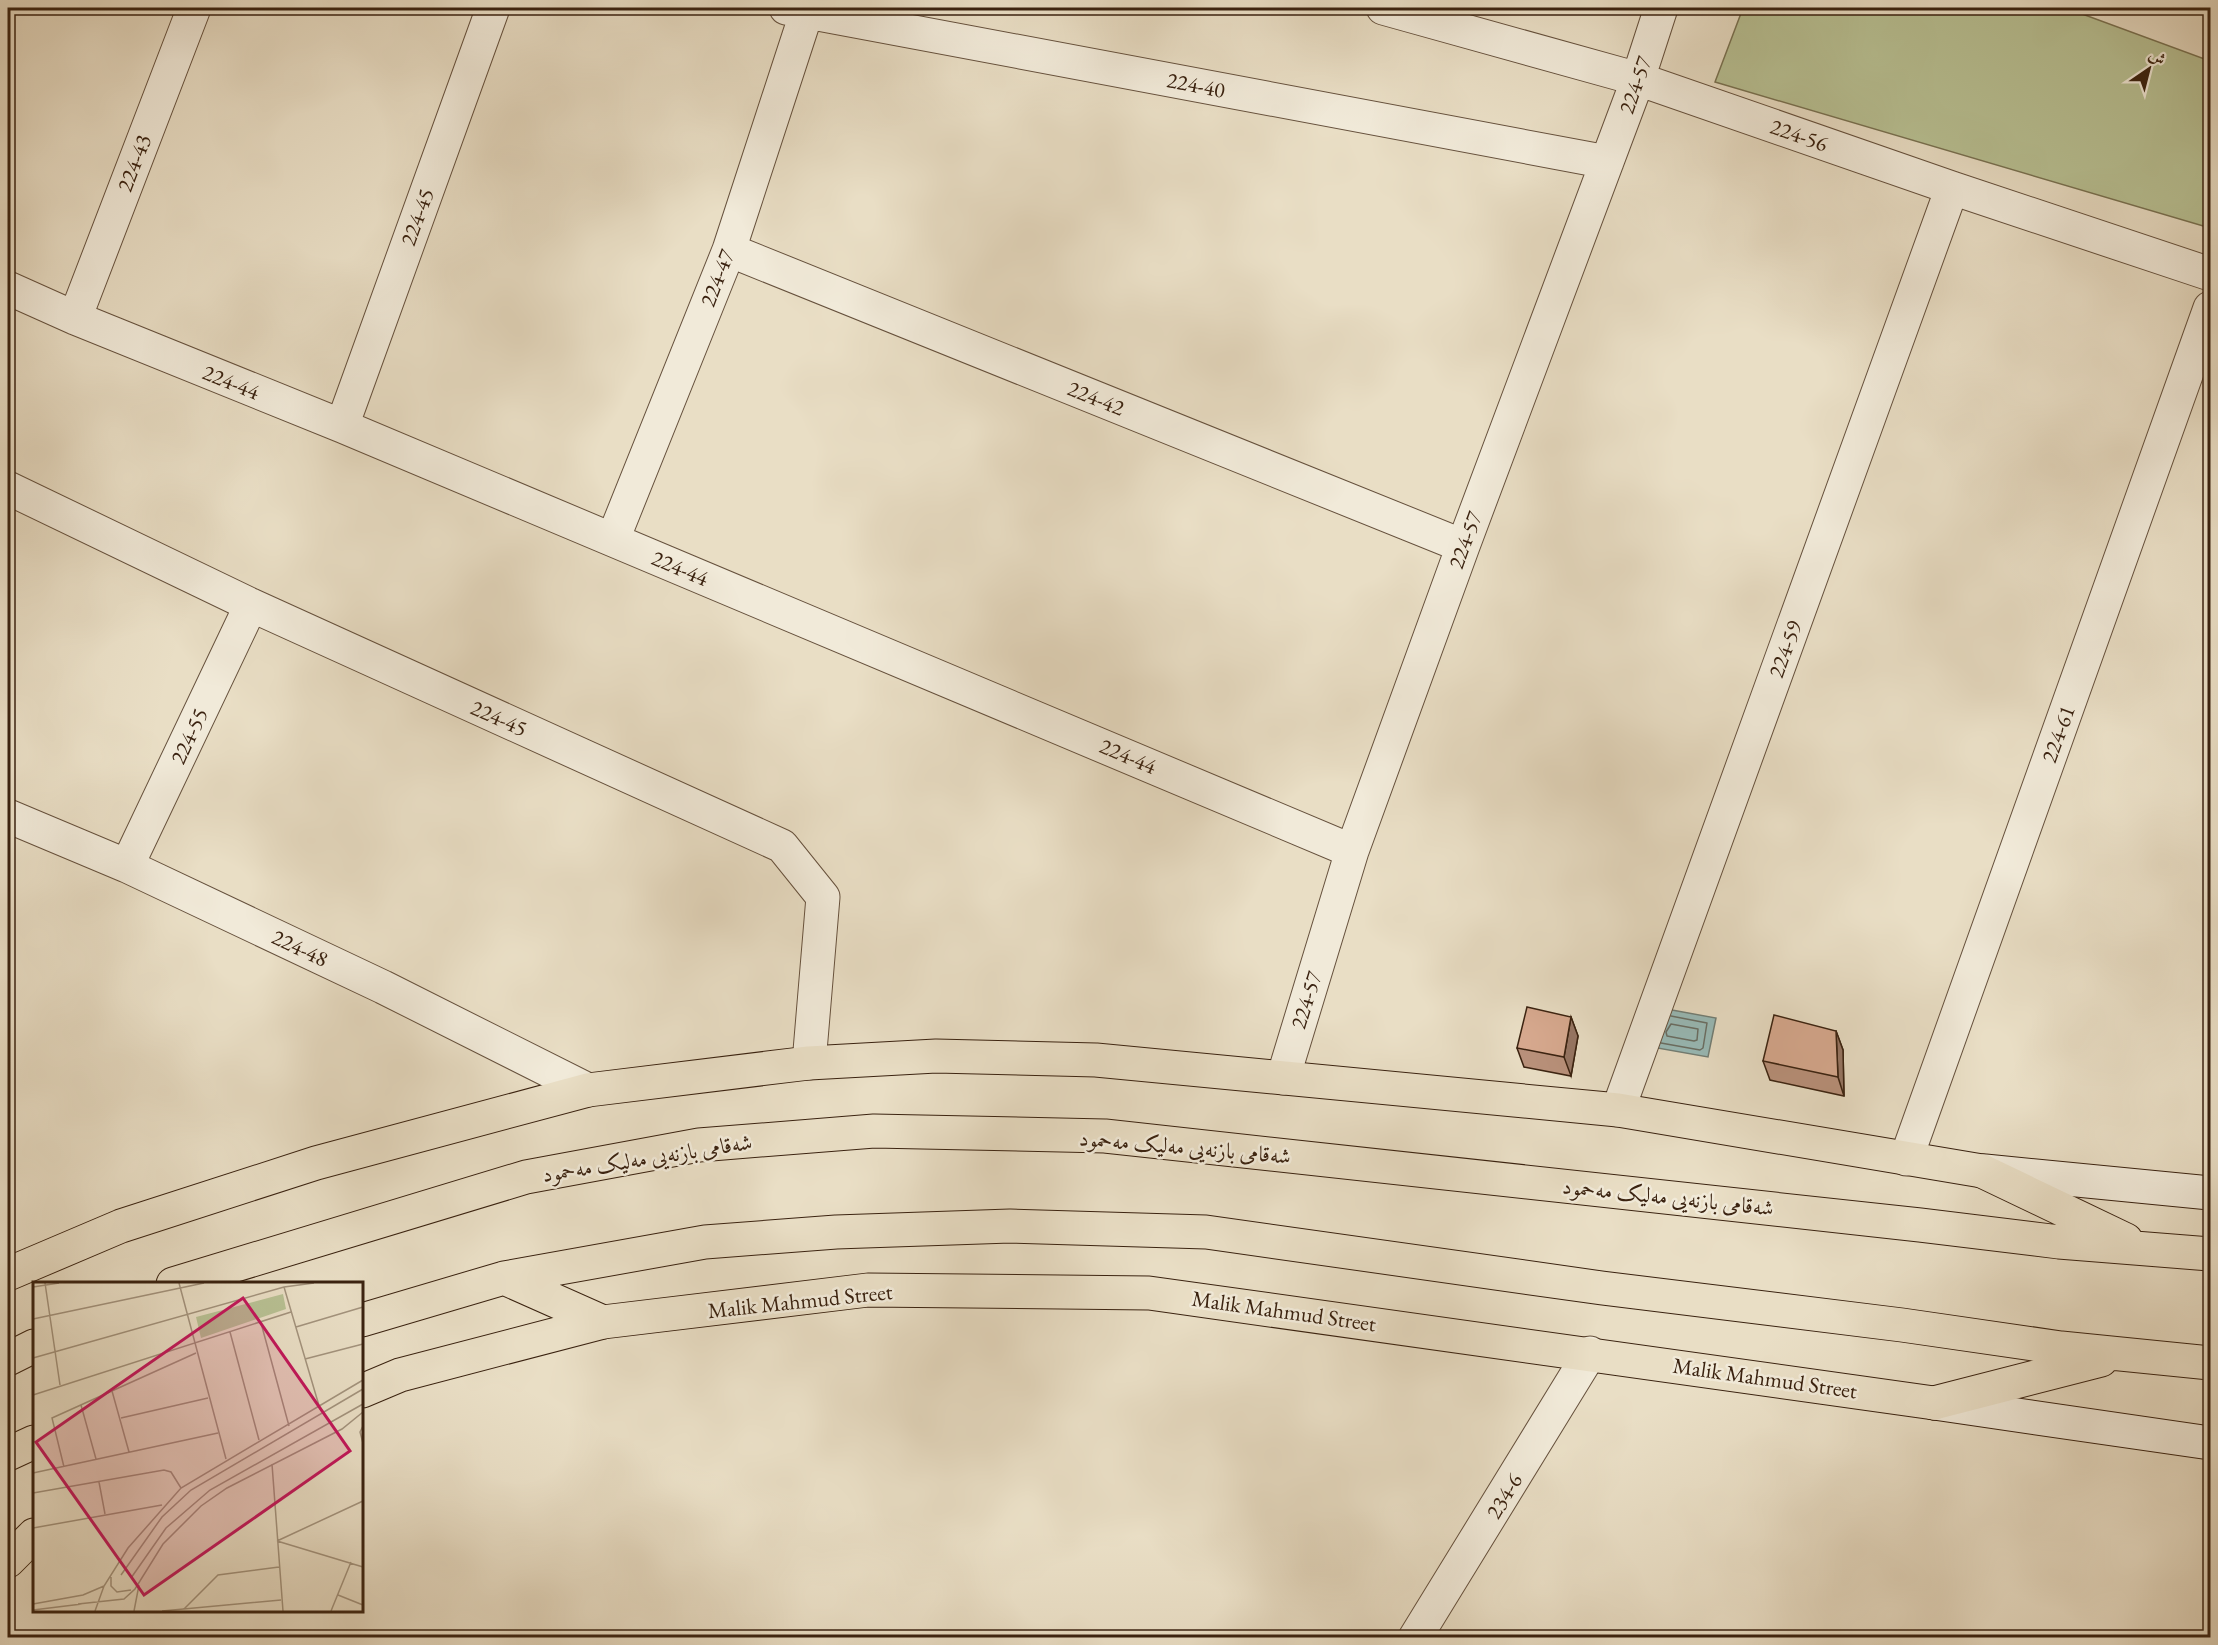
<svg xmlns="http://www.w3.org/2000/svg" width="2218" height="1645" viewBox="0 0 2218 1645" font-family="'EB Garamond',Amiri,serif">
<rect width="100%" height="100%" fill="#e9dec5"/>
<filter id="stains"><feTurbulence type="fractalNoise" baseFrequency=".00333" numOctaves="4"/><feColorMatrix values="0 0 0 0 .2 0 0 0 0 .09 0 0 0 0 .02 0 0 0 .5 -.17"/></filter>
<radialGradient id="worn" r=".72"><stop offset=".6" stop-color="#630" stop-opacity="0"/><stop offset="1" stop-color="#630" stop-opacity=".3"/></radialGradient>
<path fill="#b8c194" stroke="#797252" stroke-width="1.5" d="M1743 8H2066L2210 61V228L1715 82Z"/>
<path fill="#98bbb8" stroke="#727e75" stroke-width="1.5" d="M1661 1008 1716 1018 1708 1057 1646 1046Z"/>
<g fill="none" stroke-linecap="round" stroke-linejoin="round">
<path stroke="#696e64" stroke-width="1.5" d="M1671 1024 1698 1029 1697 1040 1694 1041 1667 1036 1666 1032Z
M1661 1043 1700 1050 1703 1048 1707 1023 1671 1016"/>
<g stroke="#66513d" stroke-width="35">
<path id="street" d="M786 8 1607 162
M1383 8 1638 79 1952 188 2210 274
M729 250 1463 546
M8 288 75 318 342 426 1352 851
M75 318 194 8
M342 426 493 8
M8 488 251 605 782 846 823 897 809 1063
M613 539 729 250 807 11
M8 816 127 866 383 987 588 1090
M127 866 251 605
M1283 1078 1352 851 1463 546 1638 79 1661 8
M1618 1110 1952 188
M1906 1159 2210 308
M1415 1638 1590 1353"/>
</g>
<g stroke="#3a2210" stroke-width="35">
<path id="secondary" d="M1985 1171 2210 1193
M1934 1403 2210 1443"/>
</g>
<g stroke="#3a2210" stroke-width="35">
<path id="primary" d="M8 1274 121 1226 316 1163 588 1090 809 1063 936 1056 1096 1060 1618 1110 1982 1171
M362 1391 400 1375 603 1322 868 1290 1149 1293 1934 1403
M8 1561 34 1535"/>
</g>
<g stroke="#3a2210" stroke-width="35">
<path id="highway" d="M1982 1171 2126 1240
M504 1278 603 1322
M173 1284 526 1177 699 1145 874 1131 1105 1136 1920 1225 2059 1242 2210 1254
M362 1320 504 1278 705 1242 836 1232 1010 1226 1206 1232 1602 1288 1902 1325 2061 1348 2210 1363
M8 1359 34 1346
M1934 1403 2101 1360
M8 1454 34 1442"/>
</g>
<use href="#street" stroke="#f1ead9" stroke-width="33"/>
<use href="#secondary" stroke="#f1ead9" stroke-width="33"/>
<use href="#primary" stroke="#e9dec5" stroke-width="33"/>
<use href="#highway" stroke="#e9dec5" stroke-width="33"/>
</g>
<path fill="#b9917b" stroke="#3a2210" stroke-width="1.5" d="M1571 1017 1578 1036 1571 1076 1524 1067 1517 1048Z
M1836 1031 1843 1050 1844 1096 1770 1080 1763 1061Z"/>
<path fill="#967664" stroke="#3a2210" stroke-width="1.5" d="M1571 1017 1578 1036 1571 1076 1564 1057Z
M1836 1031 1843 1050 1844 1096 1838 1077Z"/>
<path fill="#d7a98f" stroke="#3a2210" stroke-width="1.5" d="M1527 1007 1571 1017 1564 1057 1517 1048Z
M1774 1015 1836 1031 1838 1077 1763 1061Z"/>
<g text-anchor="middle" dominant-baseline="central" stroke-width="5" stroke-linejoin="round" paint-order="stroke">
<g font-size="22" fill="#3a2210" stroke="#f1ead9">
<text transform="translate(1196 85) rotate(11)">224-40</text>
<text transform="translate(1635 85) rotate(-71)">224-57</text>
<text transform="translate(1799 135) rotate(19)">224-56</text>
<text transform="translate(134 163) rotate(-69)">224-43</text>
<text transform="translate(417 217) rotate(-70)">224-45</text>
<text transform="translate(717 278) rotate(-69)">224-47</text>
<text transform="translate(231 382) rotate(22)">224-44</text>
<text transform="translate(1096 398) rotate(22)">224-42</text>
<text transform="translate(1465 540) rotate(-70)">224-57</text>
<text transform="translate(680 568) rotate(23)">224-44</text>
<text transform="translate(1785 649) rotate(-70)">224-59</text>
<text transform="translate(499 718) rotate(24)">224-45</text>
<text transform="translate(2058 734) rotate(-70)">224-61</text>
<text transform="translate(189 736) rotate(-65)">224-55</text>
<text transform="translate(1128 756) rotate(23)">224-44</text>
<text transform="translate(300 948) rotate(25)">224-48</text>
<text transform="translate(1306 1000) rotate(-73)">224-57</text>
<text transform="translate(1185 1147) rotate(5)">شەقامی بازنەیی مەلیک مەحمود</text>
<text transform="translate(647 1158) rotate(-9)">شەقامی بازنەیی مەلیک مەحمود</text>
<text transform="translate(1668 1197) rotate(6)">شەقامی بازنەیی مەلیک مەحمود</text>
<text transform="translate(800 1301) rotate(-6)">Malik Mahmud Street</text>
<text transform="translate(1284 1311) rotate(8)">Malik Mahmud Street</text>
<text transform="translate(1765 1378) rotate(8)">Malik Mahmud Street</text>
<text transform="translate(1504 1496) rotate(-59)">234-6</text>
</g>
</g>
<g transform="translate(33 1282)">
<rect width="330" height="330" fill="#e9dec5"/>
<path d="M250 12 253 27 168 56 163 35Z" fill="#b8c194"/>
<path fill="none" stroke="#a3937d" stroke-width="1.5" d="M12 1 27 103M146 1 193 177M0 5 26 1M251 5 287 127M0 37 171 1M228 41 256 144M263 45 330 25M197 50 226 158M0 76 251 5 281 1M272 77 330 62M79 109 96 170M0 113 258 30M48 123 63 177M88 136 175 116M330 144 327 150 330 161M239 182 250 329M31 185 19 136 163 71M0 191 185 151M66 200 72 232M0 211 131 188 138 190 148 206M0 246 129 223M244 259 330 219M244 259 330 285M88 293 129 235 158 208 330 107M78 295V304L84 310 98 308M98 296 133 246 177 208 330 122M305 313 330 323M0 322 50 313 71 304M45 322 91 317 102 307 130 262 168 224 194 206 309 147 330 130M151 327 185 293 246 285M0 328 49 322M62 329 71 304 95 266 148 206 330 98M101 329 106 303M129 329 248 318M298 329 318 280"/>
<path fill="#c2185b" fill-opacity="0.15" stroke="#c2185b" stroke-width="3" d="M210 16 317 169 111 313 3 160Z"/>
<rect width="330" height="330" fill="none" stroke="#3a2210" stroke-width="3"/>
</g>
<rect width="2218" height="1645" fill="none" stroke="#e9dec5" stroke-width="30"/>
<rect x="9" y="9" width="2200" height="1627" fill="none" stroke="#3a2210" stroke-width="3"/>
<rect x="15" y="15" width="2188" height="1615" fill="none" stroke="#3a2210" stroke-width="1.5"/>
<g transform="translate(2149 69) rotate(35)" stroke="#f1ead9" stroke-width="4.5" paint-order="stroke">
<path d="M0-4.5L10 22L0 15L-10 22Z" fill="#3a2210"/>
<text y="-9" font-size="16" font-weight="bold" text-anchor="middle" fill="#3a2210">ش</text>
</g>
<rect width="100%" height="100%" filter="url(#stains)"/>
<rect width="100%" height="100%" fill="url(#worn)"/>
</svg>
